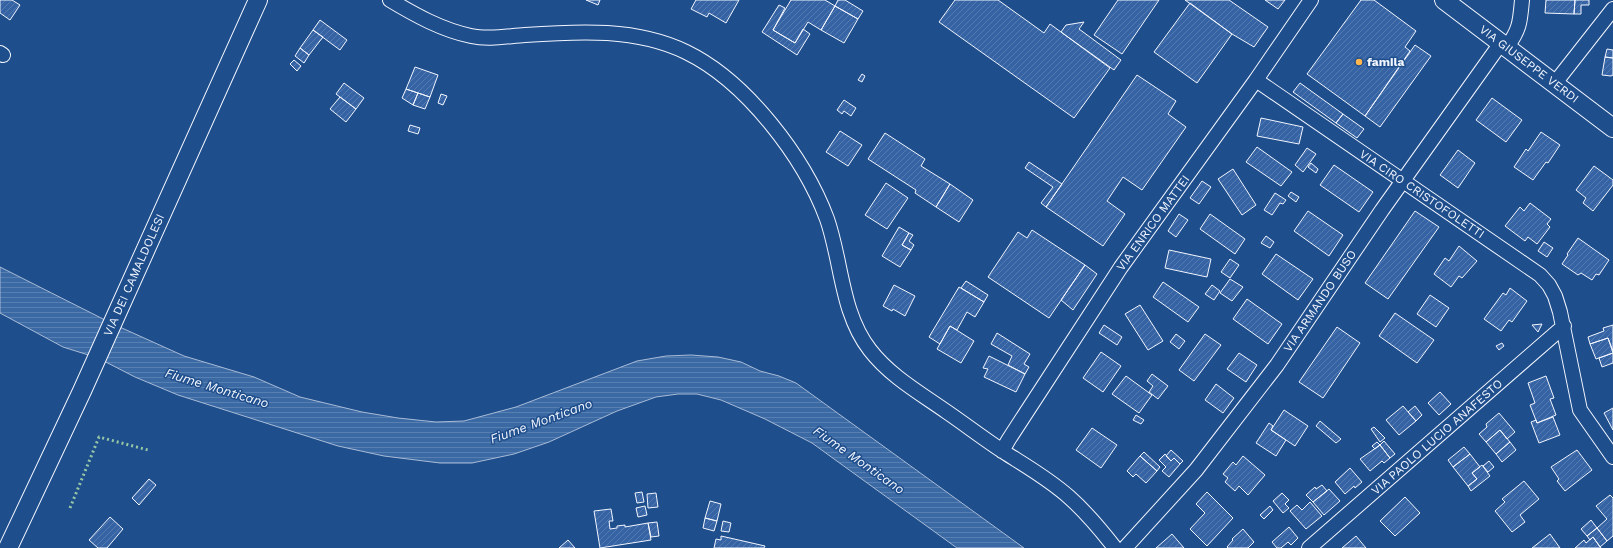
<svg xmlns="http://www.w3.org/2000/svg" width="1613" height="548" viewBox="0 0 1613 548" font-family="'Work Sans',sans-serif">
<defs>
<pattern id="water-rules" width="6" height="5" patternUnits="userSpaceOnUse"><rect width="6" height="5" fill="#3b69a3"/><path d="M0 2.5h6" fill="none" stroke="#587fb1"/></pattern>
<pattern id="building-hatch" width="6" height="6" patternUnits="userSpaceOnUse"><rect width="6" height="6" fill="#3563a3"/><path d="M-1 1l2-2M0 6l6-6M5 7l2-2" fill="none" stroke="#537ab1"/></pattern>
</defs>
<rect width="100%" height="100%" fill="#1f4e8c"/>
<path fill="url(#water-rules)" stroke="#a8bbd7" d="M0 267 113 324 184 356 254 377 300 397 362 412 398 418 436 422 464 421 516 407 637 361 666 356 691 355 718 357 741 362 760 371 779 376 796 383 1024 548H957L812 443 765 419 721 400 697 394H678L656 397 617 411 549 442 514 454 472 463H440L384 456 338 446 178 395 135 377 98 358 63 347 0 313Z"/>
<path fill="url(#building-hatch)" stroke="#f2f6ff" d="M0 0H12L20 5 10 20 0 13Z
M586 0H600L598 5Z
M696 0H739L726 23 709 13 707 17 691 9Z
M791 0H825L835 6 821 30 808 22 795 43 773 30Z
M838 0H845L863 11 858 19 835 6Z
M955 0H998L1044 33 1050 24 1110 68 1074 118 939 22Z
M1118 0H1159L1122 54 1094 35Z
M1185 0H1229L1268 27 1254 47 1232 34Z
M1265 0H1285L1278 9Z
M1361 0H1374L1416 31 1405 47 1410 51 1365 116 1307 74Z
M1546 0H1575L1574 14 1545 13Z
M1575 0H1589V5H1581V14H1574Z
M1190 3 1232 34 1197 83 1154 52Z
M779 5 785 8 773 30 795 43 803 29 810 34 797 55 762 32Z
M835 6 858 19 844 43 821 30Z
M320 20 347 40 340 50 313 30Z
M1084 22 1079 29 1121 60 1114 70 1061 32 1066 25Z
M313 30 323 37 309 55 300 48Z
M1415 45 1431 56 1380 127 1365 116Z
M300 48 309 55 304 63 295 56Z
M1607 49 1613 50V58L1605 57Z
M1605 57 1613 58V75L1611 76 1602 75Z
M294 60 301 66 297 71 290 64Z
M415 67 438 75 430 97 406 89Z
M862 74 865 76 862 82 858 80Z
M1137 75 1176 101 1168 114 1186 127 1142 190 1123 177 1107 201 1125 214 1103 246 1046 207Z
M344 83 364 98 356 109 336 94Z
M1300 83 1343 114 1336 123 1293 92Z
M406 89 418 93 413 105 402 98Z
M418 93 430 97 425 109 413 105Z
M441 94 447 96 443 105 438 103Z
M340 97 356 109 346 122 330 109Z
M1492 98 1522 120 1506 142 1476 120Z
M844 100 856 108 851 116 844 111 842 114 837 110Z
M1343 114 1364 129 1357 138 1336 123Z
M1261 118 1303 127 1299 144 1257 136Z
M410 125 420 128 418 134 408 131Z
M840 131 862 145 848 166 826 152Z
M1541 132 1560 145 1548 163 1546 162 1533 180 1514 167 1526 149 1528 151Z
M885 133 925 159 921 166 950 184 936 207 915 193 916 190 868 159Z
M1257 147 1292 172 1281 186 1246 162Z
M1307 148 1316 154 1303 172 1295 165Z
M1458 150 1475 163 1458 188 1440 175Z
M1029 162 1062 184 1046 207 1041 203 1053 187 1025 168Z
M1311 163 1318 169 1316 173 1308 167Z
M1334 165 1373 192 1359 212 1320 185Z
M1594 166 1613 180V185L1593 211 1583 203 1586 198 1576 190Z
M1233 169 1256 205 1242 215 1218 179Z
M1202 181 1211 187 1199 204 1190 198Z
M886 183 908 198 887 229 865 215Z
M950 184 973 200 959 222 936 207Z
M1291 192 1299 197 1296 202 1288 196Z
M1275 193 1286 200 1283 204 1280 203 1272 215 1264 210Z
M1530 203 1551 219 1547 224 1550 227 1537 244 1528 237 1525 241 1505 226 1520 207 1524 211Z
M1308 211 1343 235 1329 256 1294 231Z
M1415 211 1439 227 1388 299 1365 283Z
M1179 214 1188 220 1176 237 1168 231Z
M1210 214 1245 239 1235 254 1200 229Z
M899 227 909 233 902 245 911 250 900 267 882 256Z
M1032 230 1085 265 1049 318 988 277 1018 232 1027 238Z
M909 233 913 235 909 241 914 245 911 250 902 245Z
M1266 236 1274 242 1270 248 1261 243Z
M1578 238 1609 260 1599 275 1596 274 1592 280 1581 273 1578 275 1562 264 1568 255 1567 254Z
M1544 242 1553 248 1547 257 1538 251Z
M1459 246 1477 261 1462 278 1459 276 1451 287 1434 274 1445 258 1449 261Z
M1169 250 1211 259 1207 277 1165 268Z
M1276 254 1313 279 1298 300 1262 274Z
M1230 259 1239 265 1230 278 1221 272Z
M1085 265 1097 274 1073 310 1061 300Z
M1230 279 1243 287 1232 301 1220 293Z
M966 281 988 295 984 302 961 288Z
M1163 282 1199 307 1188 322 1153 297Z
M894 285 915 296 905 316 893 309 892 311 883 306Z
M1212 285 1220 291 1214 300 1205 294Z
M959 287 984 302 975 317 967 312 957 330 950 326 940 344 929 337Z
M1510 288 1527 301 1512 322 1509 320 1501 331 1484 319 1503 293 1506 295Z
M1430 295 1449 308 1436 327 1417 314Z
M1247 299 1282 324 1268 344 1233 319Z
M1140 305 1163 341 1148 350 1125 314Z
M1395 313 1434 340 1417 363 1379 336Z
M1542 324 1538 332 1532 325Z
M1104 325 1122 337 1117 345 1099 333Z
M1613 325V351L1608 338 1590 344 1588 337 1604 331 1603 328Z
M950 326 974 341 961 363 937 349Z
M1337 327 1360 343 1323 398 1299 382Z
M997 333 1030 354 1024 364 1029 367 1025 374 1008 365 1012 356 991 344Z
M1176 334 1185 341 1179 349 1170 342Z
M1205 334 1221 345 1194 381 1179 370Z
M1608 338 1613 353 1596 359 1590 344Z
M1502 343 1504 346 1499 350 1496 346Z
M1101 352 1121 366 1103 392 1083 378Z
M1239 353 1257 365 1246 382 1227 369Z
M1613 353V363L1602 367 1599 358Z
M989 356 1025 374 1016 392 984 377 988 369 983 368Z
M1152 374 1168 386 1158 399 1149 392 1153 386 1147 381Z
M1126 376 1152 395 1139 413 1112 394Z
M1546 376 1554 398 1550 399 1556 415 1537 423 1530 405 1535 403 1528 383Z
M1216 384 1234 398 1223 413 1205 400Z
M1440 392 1451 404 1439 415 1428 403Z
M1403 406 1416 421 1399 435 1386 420Z
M1415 406 1422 415 1416 421 1408 412Z
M1613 408V430L1604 413Z
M1284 410 1308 426 1295 446 1271 430Z
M1499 413 1515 432 1507 439 1500 430 1486 442 1479 434 1487 427 1486 424Z
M1136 415 1144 420 1141 424 1133 420Z
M1553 417 1560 435 1539 443 1531 422 1536 420 1537 423Z
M1320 421 1341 439 1336 443 1316 426Z
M1269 423 1273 426 1271 430 1286 440 1276 456 1256 443Z
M1374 427 1385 438 1380 442 1371 429Z
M1092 428 1117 445 1101 468 1076 450Z
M1500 430 1510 442 1496 454 1486 442Z
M1384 441 1395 454 1390 458 1380 445Z
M1377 442 1380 445 1375 449 1372 446Z
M1510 442 1516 450 1502 462 1496 454Z
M1380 445 1390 458 1384 463 1382 461 1370 471 1360 459Z
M1464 447 1470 454 1453 467 1448 460Z
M1171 450 1183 461 1180 464 1174 458 1171 461 1166 456Z
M1577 450 1592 470 1565 491 1557 481 1559 479 1551 467Z
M1144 452 1160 467 1157 471 1140 456Z
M1165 454 1171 461 1174 458 1180 464 1169 477 1162 471 1166 467 1159 460Z
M1470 454 1480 467 1472 473 1477 479 1468 486 1453 467Z
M1140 456 1157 471 1146 483 1136 474 1133 477 1127 471Z
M1243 456 1265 475 1248 495 1239 486 1235 491 1225 482 1228 478 1223 474 1233 462 1236 465Z
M1489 461 1494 467 1488 472 1483 466Z
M1482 465 1490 476 1471 491 1468 486 1477 479 1472 473Z
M1350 468 1362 482 1355 488 1354 486 1345 494 1335 482Z
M149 479 156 485 139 505 132 498Z
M1524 481 1539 499 1520 515 1525 522 1512 532 1495 511 1505 502 1502 499Z
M1322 485 1327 491 1313 502 1306 495 1315 487 1316 489Z
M1329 489 1340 501 1324 515 1313 502Z
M642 492 644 502 637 503 635 493Z
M1207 492 1233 518 1207 546 1190 529 1205 513 1196 504Z
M656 493 658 507 648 508 647 494Z
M1282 493 1289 500 1285 504 1289 508 1283 513 1273 501Z
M1610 495 1613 498V536L1607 541 1597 528 1607 519 1596 506Z
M1405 497 1420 513 1395 536 1380 521Z
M710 501 721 504 717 521 705 518Z
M1310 502 1322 516 1306 529 1290 511 1297 505 1302 510Z
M645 506 647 515 638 517 636 508Z
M1270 506 1273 510 1264 519 1260 515Z
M611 509 613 521H609L610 529 617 528V526L625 525V527L648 523 651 540 600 548 594 511Z
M110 517 123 529 107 548H98L89 540Z
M705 518 717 521 714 531 703 528Z
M1591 520 1597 528 1587 536 1581 529Z
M723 521 731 523 729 532 721 531Z
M657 522 659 536 651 537 648 523Z
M1289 527 1298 538 1291 545 1288 542 1281 548H1277L1272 542Z
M1597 528 1607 541 1600 547 1593 537 1590 540 1587 536Z
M1243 529 1254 542 1248 548H1228L1227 547 1233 540 1232 539Z
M1172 534 1184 548H1156Z
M1550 534 1560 548H1532Z
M721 536 765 546 764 548H714L716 539 721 540Z
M1356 536 1366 548H1342Z
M1593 537 1601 548H1575L1584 540 1586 543Z
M568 540 575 548H559Z"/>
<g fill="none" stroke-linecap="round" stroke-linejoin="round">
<g stroke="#f2f6ff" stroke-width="16">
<path id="minor" d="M390 0C415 15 442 30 471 36 489 40 508 36 525 35 579 31 637 28 686 52 746 81 804 157 827 219 842 262 841 313 870 350 890 376 920 393 947 412 966 425 984 439 1004 452 1026 466 1049 479 1069 497 1086 512 1101 530 1115 548
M1507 47C1520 29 1520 22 1522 0
M0 53 3 55
M1256 80 1540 275 1549 285 1555 296 1560 312 1580 410 1613 457
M1555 83 1613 9
M1002 451 1009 439 1121 267 1256 80 1311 0
M1125 548 1196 470 1277 365 1382 210 1501 43
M1309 548 1564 326"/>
</g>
<g stroke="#f2f6ff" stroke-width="20">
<path id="major" d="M1444 0 1613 128
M8 548 82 391 258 0"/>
</g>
<use href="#minor" stroke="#1f4e8c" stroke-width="14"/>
<use href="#major" stroke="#1f4e8c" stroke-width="18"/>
<path stroke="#97c8a6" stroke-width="3" stroke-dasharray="2 3" stroke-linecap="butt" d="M70 508 99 437 148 450"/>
</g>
<circle fill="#ffb74d" stroke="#1f4e8c" stroke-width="1.5" cx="1359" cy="62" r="4"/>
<g text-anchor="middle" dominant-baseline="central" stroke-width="3" stroke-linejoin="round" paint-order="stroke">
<g font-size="12" font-weight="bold" fill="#f2f6ff" stroke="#1f4e8c" text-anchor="start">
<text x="1367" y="62">famila</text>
</g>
<g font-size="12" fill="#f2f6ff" stroke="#1f4e8c">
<text transform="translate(1529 64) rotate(37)">VIA GIUSEPPE VERDI</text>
<text transform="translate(1422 194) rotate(34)">VIA CIRO CRISTOFOLETTI</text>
<text transform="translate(1153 223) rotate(-54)">VIA ENRICO MATTEI</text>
<text transform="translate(134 275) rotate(-66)">VIA DEI CAMALDOLESI</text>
<text transform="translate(1320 301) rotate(-56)">VIA ARMANDO BUSO</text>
<text transform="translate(1437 437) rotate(-41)">VIA PAOLO LUCIO ANAFESTO</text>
</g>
<g font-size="13" font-style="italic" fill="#f2f6ff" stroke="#1f4e8c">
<text transform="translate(217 388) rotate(17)">Fiume Monticano</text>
<text transform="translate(541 421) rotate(-20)">Fiume Monticano</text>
<text transform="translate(859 460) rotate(35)">Fiume Monticano</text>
</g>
</g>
</svg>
